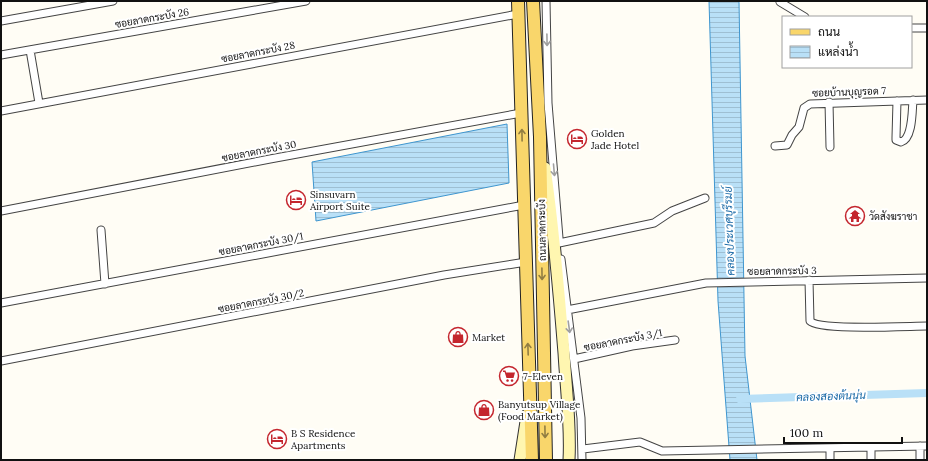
<svg xmlns="http://www.w3.org/2000/svg" width="928" height="461" viewBox="0 0 928 461" font-family="Lora,Sarabun,serif">
<defs>
<pattern id="water-rules" width="6" height="5" patternUnits="userSpaceOnUse"><rect width="6" height="5" fill="#b9e0f7"/><path d="M0 2.5h6" fill="none" stroke="#9ebfd3"/></pattern>
</defs>
<rect width="100%" height="100%" fill="#fffdf5"/>
<path fill="url(#water-rules)" stroke="#3f96cf" d="M709 1H739L745 356 757 460H730L718 301Z
M507 124 509 183 316 221 312 162Z"/>
<g fill="none" stroke-linecap="round" stroke-linejoin="round">
<path stroke="#b9e0f7" stroke-width="8" d="M740 399 927 393"/>
<g stroke="#444" stroke-width="9">
<path id="minor" d="M546 1 548 103 559 238
M780 2 805 17
M1 21 113 1
M911 28H927
M30 50 39 103
M1 55 306 1
M897 101 896 137V140L901 142C913 139 912 110 913 100
M829 102 830 147
M1 111 518 14
M775 146 787 145 792 135 799 127 804 108 810 104 927 100
M1 211 270 159 521 113
M101 230 105 284
M559 243 654 223 672 211 705 198
M561 259 581 418 582 460
M809 280 810 321C819 331 909 326 927 326
M1 303 524 205
M567 310 706 283 927 278
M574 359 632 346 675 340
M1 361 444 275 526 262
M920 446V460
M871 447V460
M830 448V460
M583 449 640 442 662 451 927 446"/>
</g>
<g stroke="#333" stroke-width="13">
<path id="secondary" d="M545 168C554 229 559 291 564 353 566 389 571 425 569 460
M520 460 527 415"/>
</g>
<g stroke="#222" stroke-width="14">
<path id="primary" d="M518 1 532 460
M533 1 540 137 546 460"/>
</g>
<use href="#minor" stroke="#fff" stroke-width="7"/>
<use href="#secondary" stroke="#fff6b0" stroke-width="11"/>
<use href="#primary" stroke="#f9d66b" stroke-width="12"/>
</g>
<defs><path id="oneway-shaft" d="M-6 0H5M1.5-3L5.5 0L1.5 3" fill="none" stroke-width="1.6" stroke-linecap="round" stroke-linejoin="round"/></defs>
<g stroke="#a0a0a0">
<use href="#oneway-shaft" transform="translate(547 40) rotate(89)"/>
<use href="#oneway-shaft" transform="translate(554 170) rotate(85)"/>
<use href="#oneway-shaft" transform="translate(569 327) rotate(82)"/>
</g>
<g stroke="#917d42">
<use href="#oneway-shaft" transform="translate(522 135) rotate(-91)"/>
<use href="#oneway-shaft" transform="translate(542 274) rotate(89)"/>
<use href="#oneway-shaft" transform="translate(528 349) rotate(-92)"/>
<use href="#oneway-shaft" transform="translate(545 432) rotate(89)"/>
</g>
<defs>
<g id="hotel-ring" transform="scale(1)"><circle r="9.5" fill="#fff" stroke="#c4262e" stroke-width="1.5"/><path d="M-6-4.5h1.5V1H6V5H4.5V3h-9V5H-6ZM-4 0a1.8 1.8 0 1 1 3.6 0ZM.5 0V-2.5h3Q6-2.5 6 0Z" fill="#c4262e"/></g>
<g id="temple-ring" transform="scale(1)"><circle r="9.5" fill="#fff" stroke="#c4262e" stroke-width="1.5"/><path d="M0-6L5-2H3V0L6.5 2.5H4V6H1.5V3h-3V6H-4V2.5H-6.5L-3 0V-2H-5Z" fill="#c4262e"/></g>
<g id="shop-ring" transform="scale(1)"><circle r="9.5" fill="#fff" stroke="#c4262e" stroke-width="1.5"/><path d="M-5-2.5h2.3a2.7 3.5 0 0 1 5.4 0H5L5.5 6h-11ZM-1.5-2.5h3a1.5 2.3 0 0 0-3 0Z" fill="#c4262e"/></g>
<g id="supermarket-ring" transform="scale(1)"><circle r="9.5" fill="#fff" stroke="#c4262e" stroke-width="1.5"/><path d="M-6-5.5h2.5l.6 2H6L4.5 2H-2.5L-4.4-4H-6ZM-1.5 3.2a1.3 1.3 0 1 0 .1 0ZM3 3.2a1.3 1.3 0 1 0 .1 0Z" fill="#c4262e"/></g>
</defs>
<g fill-rule="evenodd">
<use href="#hotel-ring" x="577" y="139"/>
<use href="#hotel-ring" x="296" y="200"/>
<use href="#temple-ring" x="855" y="216"/>
<use href="#shop-ring" x="458" y="337"/>
<use href="#supermarket-ring" x="509" y="376"/>
<use href="#shop-ring" x="484" y="410"/>
<use href="#hotel-ring" x="277" y="439"/>
</g>
<g text-anchor="middle" dominant-baseline="central" stroke-width="4" stroke-linejoin="round" paint-order="stroke">
<g font-size="10" fill="#111" stroke="#fff">
<text transform="translate(152 18) rotate(-10)">ซอยลาดกระบัง 26</text>
<text transform="translate(258 52) rotate(-11)">ซอยลาดกระบัง 28</text>
<text transform="translate(849 92) rotate(-2)">ซอยบ้านบุญรอด 7</text>
<text transform="translate(259 151) rotate(-11)">ซอยลาดกระบัง 30</text>
<text transform="translate(542 230) rotate(-91)">ถนนลาดกระบัง</text>
<text transform="translate(261 244) rotate(-11)">ซอยลาดกระบัง 30/1</text>
<text transform="translate(782 271) rotate(-1)">ซอยลาดกระบัง 3</text>
<text transform="translate(261 301) rotate(-11)">ซอยลาดกระบัง 30/2</text>
<text transform="translate(623 340) rotate(-11)">ซอยลาดกระบัง 3/1</text>
</g>
<g font-size="10" fill="#111" stroke="#fff" text-anchor="start">
<text x="591" y="133">Golden<tspan x="591" dy="12">Jade Hotel</tspan></text>
<text x="310" y="194">Sinsuvarn<tspan x="310" dy="12">Airport Suite</tspan></text>
<text x="869" y="216">วัดสังฆราชา</text>
<text x="472" y="337">Market</text>
<text x="523" y="376">7-Eleven</text>
<text x="498" y="404">Banyutsup Village<tspan x="498" dy="12">(Food Market)</tspan></text>
<text x="291" y="433">B S Residence<tspan x="291" dy="12">Apartments</tspan></text>
</g>
<g font-size="11" font-style="italic" fill="#1768a6" stroke="#fff">
<text transform="translate(729 231) rotate(-92)">คลองประเวศบุรีรมย์</text>
<text transform="translate(831 396) rotate(-2)">คลองสองต้นนุ่น</text>
</g>
</g>
<rect width="928" height="461" fill="none" stroke="#111111" stroke-width="4"/>
<rect x="782" y="16" width="130" height="52" fill="#ffffff" stroke="#a0a0a0"/>
<rect x="790" y="29" width="20" height="6" fill="#f9d66b" stroke="#a0a0a0"/>
<text x="818" y="36" font-size="12" fill="#111111">ถนน</text>
<rect x="790" y="46" width="20" height="12" fill="url(#water-rules)" stroke="#a0a0a0"/>
<text x="818" y="56" font-size="12" fill="#111111">แหล่งน้ำ</text>
<path d="M784 437v6h118v-6" fill="none" stroke="#111111" stroke-width="2"/>
<text x="790" y="437" font-size="12" fill="#111111" stroke="#ffffff" stroke-width="3" paint-order="stroke">100 m</text>
</svg>
